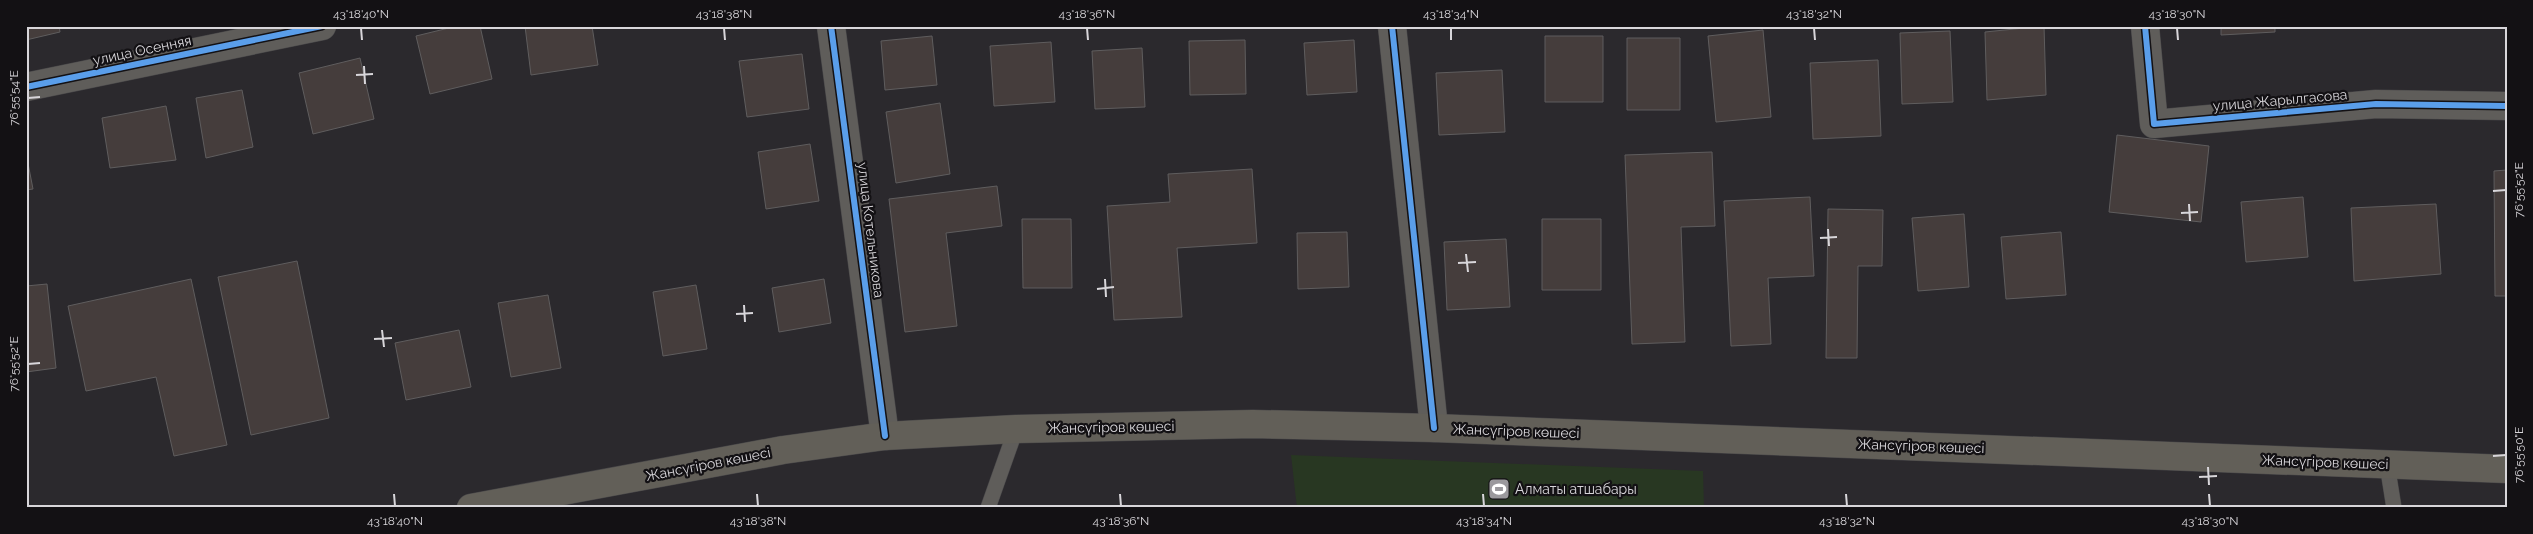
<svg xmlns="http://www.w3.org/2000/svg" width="2533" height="534" viewBox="0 0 2533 534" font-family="Raleway,sans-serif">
<rect width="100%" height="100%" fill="#2b292d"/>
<path fill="#283722" d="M1291 455 1703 471 1704 508H1297Z"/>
<path fill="#453d3c" stroke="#5f5d5e" d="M26 26H59L60 32 26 40Z
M457 26H480L492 79 430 94 416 36Z
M525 26H592L598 65 531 75Z
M2044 26 2046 95 1987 100 1985 32Z
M2221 26H2275V32L2221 35Z
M1763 30 1771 117 1716 122 1708 36Z
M1950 31 1953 102 1902 104 1900 33Z
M932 36 937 85 885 90 881 41Z
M1545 36H1603V102H1545Z
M1627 38H1680V110H1627Z
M1245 40 1246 94 1190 95 1189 41Z
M1354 40 1357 92 1307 95 1304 43Z
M1051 42 1055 102 994 106 990 46Z
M1142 48 1145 107 1095 109 1092 51Z
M802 54 809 109 747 117 739 61Z
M360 58 374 119 313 134 299 73Z
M1878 60 1881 136 1813 139 1810 63Z
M1502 70 1505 132 1439 135 1436 73Z
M242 90 253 147 206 158 196 98Z
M940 103 950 174 896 183 886 112Z
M166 106 176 160 110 168 102 118Z
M2117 135 2209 146 2201 222 2109 212Z
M810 144 819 201 766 209 758 152Z
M1712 152 1715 226 1681 227 1685 342 1632 344 1625 155Z
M26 153 33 189 26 190Z
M1252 169 1257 243 1177 248 1182 317 1114 320 1107 206 1170 202 1168 174Z
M2507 170V296H2495L2494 171Z
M997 186 1002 226 946 233 957 326 905 332 889 199Z
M1810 197 1814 276 1768 278 1771 344 1731 346 1724 201Z
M2303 197 2308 257 2246 262 2241 202Z
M2436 204 2441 274 2354 281 2351 208Z
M1828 209 1883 210 1882 266H1858L1857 358H1826Z
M1964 214 1969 287 1918 291 1912 218Z
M1022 219H1071L1072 288H1023Z
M1542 219H1601V290H1542Z
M1347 232 1349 287 1298 289 1297 233Z
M2061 232 2066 295 2006 299 2001 237Z
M1506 239 1510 307 1447 310 1444 242Z
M297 261 329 418 251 435 218 277Z
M191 279 227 445 174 456 156 377 86 391 68 306Z
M824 279 831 323 779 332 772 288Z
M47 284 56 368 26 372V286Z
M696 285 707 349 663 356 653 292Z
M548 295 561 368 511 377 498 303Z
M459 330 471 387 406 400 395 343Z"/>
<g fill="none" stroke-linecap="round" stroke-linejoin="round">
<g stroke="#474648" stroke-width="16">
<path id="service" d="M2387 464 2394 508
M988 508 1016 429"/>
</g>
<g stroke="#474648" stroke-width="29">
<path id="minor" d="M831 26 885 436
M1392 26 1434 428
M2145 26 2154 124 2376 104 2507 106
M26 87 322 26"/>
</g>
<g stroke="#474648" stroke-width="29">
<path id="primary" d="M471 508 783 450 885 436 1016 429 1253 424 1434 428 2507 469"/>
</g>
<use href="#service" stroke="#5f5d5a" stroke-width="15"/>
<use href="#minor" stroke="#5f5d5a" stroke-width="28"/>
<use href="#primary" stroke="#625f58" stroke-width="28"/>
<g stroke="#131114" stroke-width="9">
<path id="cycleway" d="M831 26 885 436
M1392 26 1434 428
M2145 26 2154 124 2376 104 2507 106
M26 87 322 26"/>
</g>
<use href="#cycleway" stroke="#5a9eea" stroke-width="6"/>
</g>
<path fill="none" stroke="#d8d6da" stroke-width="2" d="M361 28 362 40M724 28 725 40M1087 28 1088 40M1451 28V40M1814 28 1815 40M2177 28 2178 40M364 66 365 84M356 75 373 74M28 98 40 97M2493 191 2506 190M2189 204 2190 221M2181 213 2198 212M1828 229 1829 246M1820 238 1837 237M1466 254 1468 272M1458 263 1476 262M1105 279 1106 297M1097 289 1114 287M744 305 745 322M736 314 753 313M382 330 384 347M374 339 392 338M28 364 40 363M2493 456 2506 455M2208 467 2209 485M2199 477 2217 476M394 494 395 506M757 494 758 506M1120 494 1121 506M1483 494 1484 506M1846 494 1847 506M2209 494 2210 506"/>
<defs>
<g id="stadium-square" transform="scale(1.125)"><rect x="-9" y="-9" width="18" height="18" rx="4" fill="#9b999d" stroke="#131114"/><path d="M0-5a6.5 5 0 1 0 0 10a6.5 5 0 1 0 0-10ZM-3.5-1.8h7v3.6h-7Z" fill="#fff"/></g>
</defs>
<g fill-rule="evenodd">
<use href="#stadium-square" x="1499" y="489"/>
</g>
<g text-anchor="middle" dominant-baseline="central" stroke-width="4.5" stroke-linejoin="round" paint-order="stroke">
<g font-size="14" fill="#d8d6da" stroke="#131114">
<text transform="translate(142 50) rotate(-12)">улица Осенняя</text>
<text transform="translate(2280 100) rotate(-5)">улица Жарылгасова</text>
<text transform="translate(871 230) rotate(83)">улица Котельникова</text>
<text transform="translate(1111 427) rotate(-1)">Жансүгіров көшесі</text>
<text transform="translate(1516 431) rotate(2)">Жансүгіров көшесі</text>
<text transform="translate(1921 446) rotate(2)">Жансүгіров көшесі</text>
<text transform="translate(2325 462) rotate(2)">Жансүгіров көшесі</text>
<text transform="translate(708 464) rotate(-11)">Жансүгіров көшесі</text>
</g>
<g font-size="14" fill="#d8d6da" stroke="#131114" text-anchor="start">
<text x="1515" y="489">Алматы атшабары</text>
</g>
</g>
<rect width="2533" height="534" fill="none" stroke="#131114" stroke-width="55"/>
<rect x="28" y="28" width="2478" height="478" fill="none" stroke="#d8d6da" stroke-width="2"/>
<g font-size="12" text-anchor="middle" fill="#d8d6da">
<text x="361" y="18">43°18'40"N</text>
<text x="724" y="18">43°18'38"N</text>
<text x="1087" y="18">43°18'36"N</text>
<text x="1451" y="18">43°18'34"N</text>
<text x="1814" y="18">43°18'32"N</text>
<text x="2177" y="18">43°18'30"N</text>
<text transform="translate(14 98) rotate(-90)" y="4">76°55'54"E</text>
<text transform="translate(2519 190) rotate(-90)" y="4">76°55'52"E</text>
<text transform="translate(14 364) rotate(-90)" y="4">76°55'52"E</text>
<text transform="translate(2519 455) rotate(-90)" y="4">76°55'50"E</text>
<text x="395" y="525">43°18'40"N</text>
<text x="758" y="525">43°18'38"N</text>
<text x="1121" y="525">43°18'36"N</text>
<text x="1484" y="525">43°18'34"N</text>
<text x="1847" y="525">43°18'32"N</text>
<text x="2210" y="525">43°18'30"N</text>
</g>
</svg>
